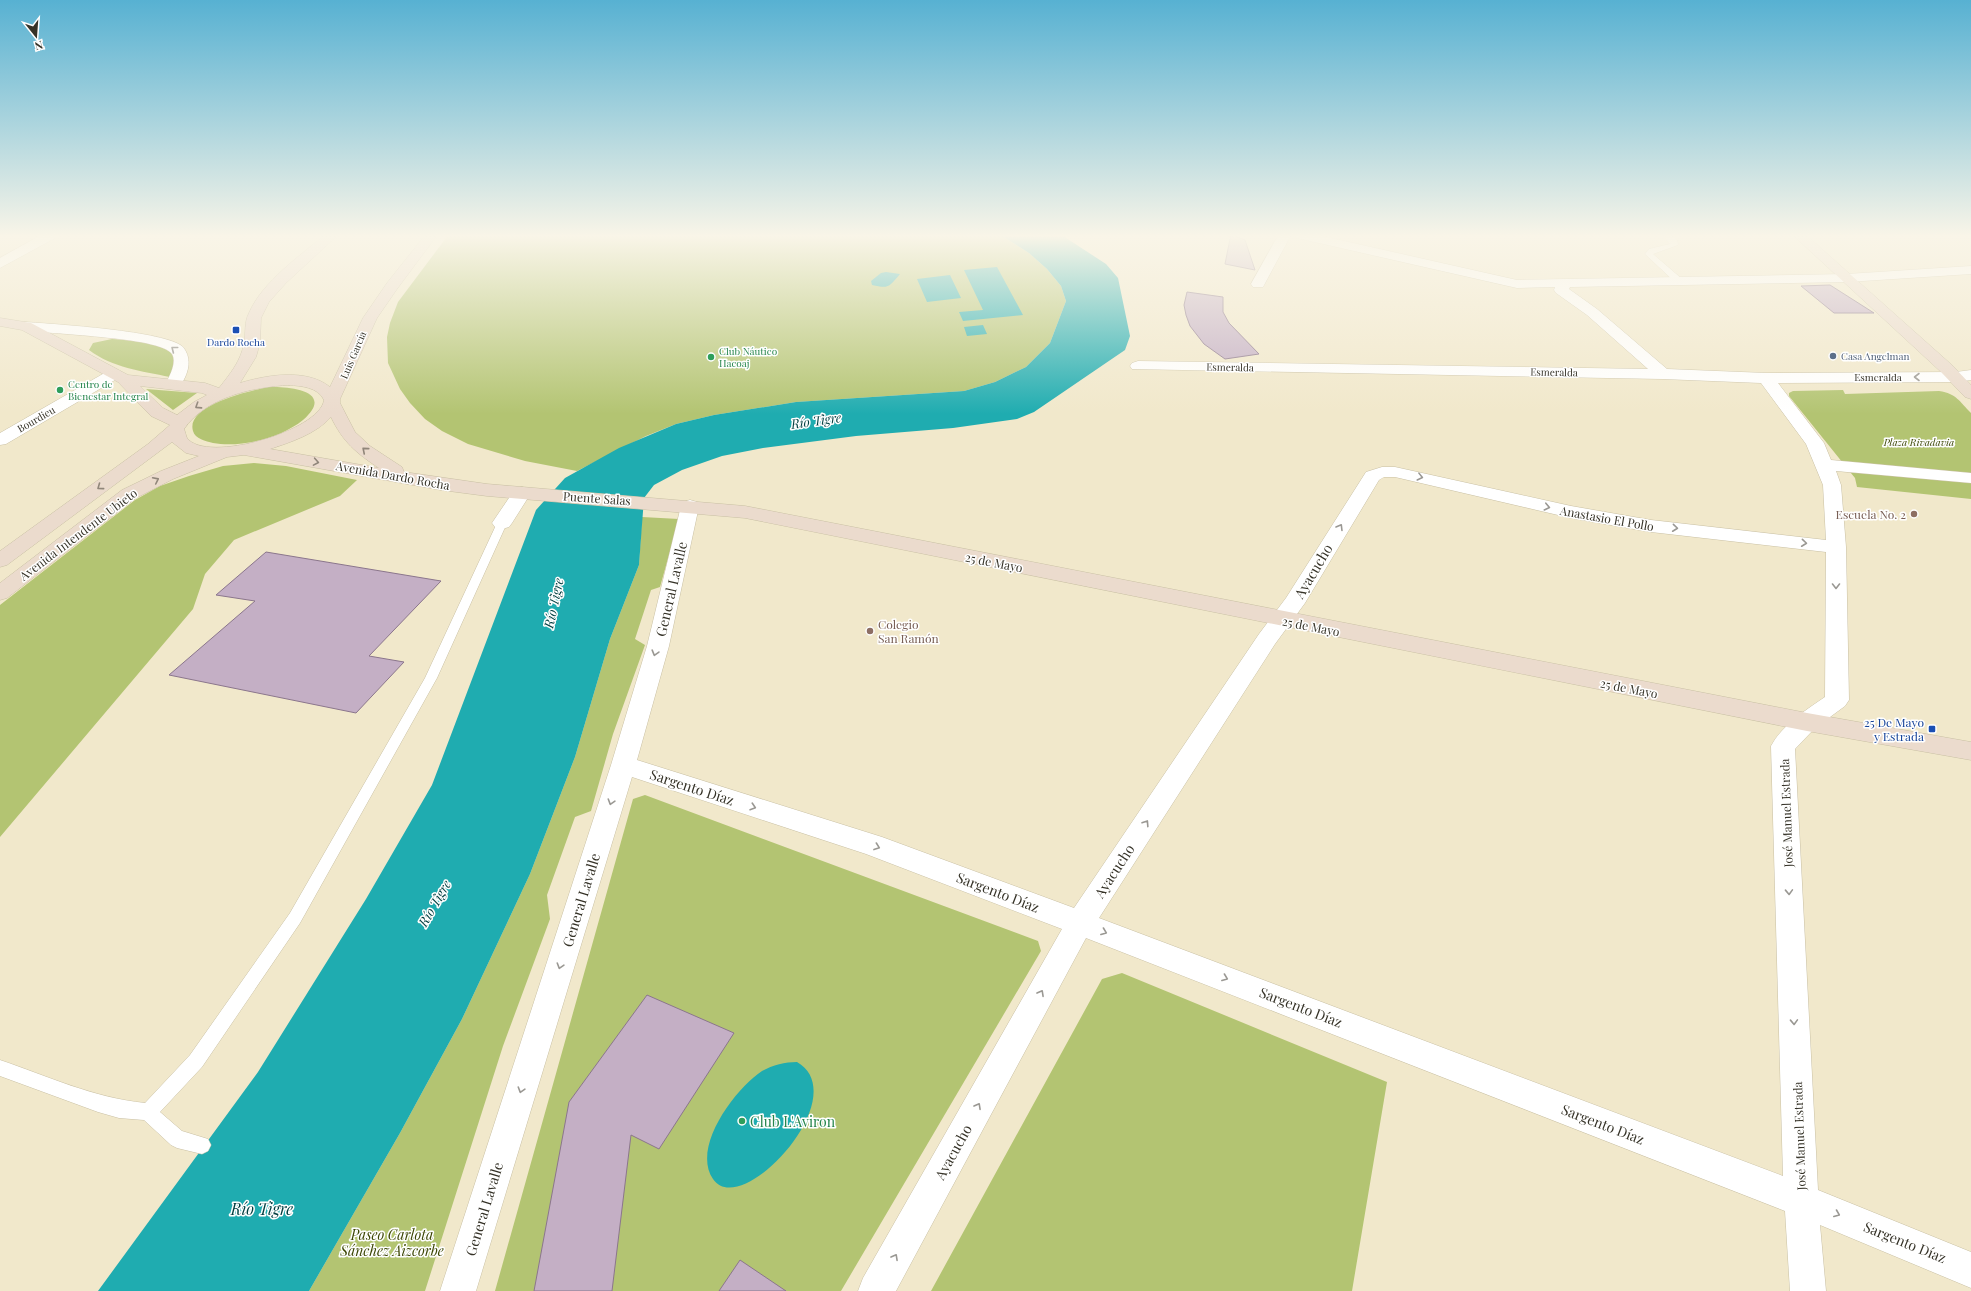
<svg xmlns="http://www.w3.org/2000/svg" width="1971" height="1291" viewBox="0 0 1971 1291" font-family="'Playfair Display',serif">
<rect width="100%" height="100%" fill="#f1e8cb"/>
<path fill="#b3c472" d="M449 234H999L1029 253 1047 269 1061 286 1066 301 1050 343 1026 367 995 382 964 391 796 402 714 415 676 424 646 436 577 471 525 461 468 444 442 431 425 419 410 403 400 389 388 363 387 337 390 323 398 302Z
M112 339C133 341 159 341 175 356L176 365 170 377C141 371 113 368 89 350L93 343Z
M269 387C290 386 336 391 303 420 281 438 241 448 213 443 206 441 195 439 193 431 185 405 253 390 269 387Z
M146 389 197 393 173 410Z
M1843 390 1845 394 1939 391C1957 394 1959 401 1971 413V499L1857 487 1855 478 1789 396V393L1793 391Z
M254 463 286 466 357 480 340 496 234 540 205 574 193 609 0 837V605L135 500 160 486 189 476 223 466Z
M642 517 679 519 660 587 651 590 635 639 645 645 613 734 591 811 575 817 547 895 550 919 503 1046 425 1291H309L400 1133 462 1019 530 874 575 757 610 639 639 565Z
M645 795 1038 941 1041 951 841 1291H495L633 799Z
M1122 973 1387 1082 1352 1291H931L1102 979Z"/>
<path fill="#1facb0" d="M999 234H1060L1106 264 1118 278 1130 336 1125 350 1034 412 1017 419 953 428 856 436 763 448 722 456 682 470 654 485 644 498 639 565 610 639 575 757 530 874 462 1019 400 1133 309 1291H98L258 1072 366 899 432 785 536 510 565 478 619 448 676 424 714 415 796 402 964 391 995 382 1026 367 1050 343 1066 301 1061 286 1047 269 1029 253Z
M997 267 1023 315 963 321 959 312 983 310 964 270Z
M886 272 900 274C889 287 889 289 872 285L871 281 881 273Z
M950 275 961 298 927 302 917 279Z
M983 325 987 334 967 336 964 327Z
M797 1062C856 1096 741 1221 713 1179 691 1147 736 1088 762 1071 773 1065 785 1062 797 1062Z"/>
<path fill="#c4afc5" stroke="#8b768c" d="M1231 234 1245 240 1255 270 1225 264Z
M1830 285 1874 313H1834L1801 286Z
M1187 292 1223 297V312L1229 323 1259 354 1225 359 1204 344 1190 326 1186 315 1184 305Z
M266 552 441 581 369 656 404 662 356 713 169 675 255 601 216 595Z
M647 995 734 1033 659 1149 631 1135 612 1291H534L569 1102Z
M740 1260 786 1291H719Z"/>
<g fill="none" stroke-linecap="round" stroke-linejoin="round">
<g stroke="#c9c0a4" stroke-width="1">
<path id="lane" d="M1662 234H1669L1677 240 1678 245 1653 254 1682 279V283H1676L1645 254 1649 249 1670 244Z
M502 520 507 523 437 678 300 923 202 1067 160 1112 182 1131 208 1139 211 1145 208 1151 202 1154 177 1148 171 1145 144 1120 119 1118 98 1112 0 1076V1060C47 1076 94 1098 145 1103L190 1055 290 913 425 678 497 523Z"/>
</g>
<g stroke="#c9c0a4" stroke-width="1">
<path id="street" d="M43 234H58L57 237 0 268V258Z
M1279 234H1313L1517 280 1847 274 1971 266V274L1847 282 1570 287 1569 289 1597 309 1667 369 1766 373 1956 372 1971 370V380L1956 382 1778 383 1824 443 1831 460 1971 473V483L1836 471 1841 485 1846 547 1849 700 1845 706 1815 728 1795 749 1818 1190 1971 1252V1288L1820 1225 1826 1291H1790L1785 1211 1086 938 896 1291H858L863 1278 1062 929 866 854 632 777 476 1291H440L611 765 647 646 681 506 683 502 690 500 697 502 699 506 669 646 637 760 882 837 1074 908 1259 634 1286 598 1366 472 1382 467H1395L1571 506 1651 520 1826 540 1823 485 1806 444 1761 383 1663 379 1132 369 1130 366 1132 363 1138 361 1648 369 1587 315 1556 293 1554 290 1555 287 1517 288 1297 238 1291 235 1263 287H1253L1251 284ZM1384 477H1395L1571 518 1651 532 1826 552 1825 697C1806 710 1782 725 1771 746L1783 1176 1099 918 1275 644 1305 603 1379 480Z
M26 322C53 324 167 331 183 347 193 359 188 375 180 386L174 388 168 386 166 383C170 375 177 362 172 354 160 336 45 335 21 329L19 326 21 323Z
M114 369 120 371 122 374 120 377 6 444 0 445V433L108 371Z
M522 487 529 489 531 493 512 523 509 527 502 529 495 527 492 523 515 489Z"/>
</g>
<g stroke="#c9c0a4" stroke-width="1">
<path id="secondary" d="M326 234H339L286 283 269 302 261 318 260 343 256 357 240 383C267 375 306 368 330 387L363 318 387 283 426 234H438L397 289 377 318 340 399V403L355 432 370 446 402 467 404 472 487 484 745 506 1807 713 1971 742V760L1807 731 745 518 487 496 441 490 244 455 227 457 173 479 136 498 7 598 0 600V583L122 490 161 471 199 456 186 453 172 442 7 565 0 567V551L148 444 170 425 151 416 118 382 22 330 0 326V318L31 323 128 375 205 383 219 388C230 374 241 361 244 343 246 333 244 322 249 313 262 282 301 255 326 234ZM289 385C301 386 318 387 324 400 320 431 206 464 187 438 186 436 185 431 184 429 206 397 253 387 289 385ZM140 386 202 393 207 395 194 402 177 415 163 408ZM331 417C343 442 356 453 379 468L270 449C291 442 316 434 331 417Z
M1792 234H1805L1953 366 1971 385V399L1965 397 1941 372Z"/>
</g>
<use href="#lane" fill="#fff" fill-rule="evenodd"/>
<use href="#street" fill="#fff" fill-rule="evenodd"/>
<use href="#secondary" fill="#ebdbcd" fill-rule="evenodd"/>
</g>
<defs><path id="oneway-chevron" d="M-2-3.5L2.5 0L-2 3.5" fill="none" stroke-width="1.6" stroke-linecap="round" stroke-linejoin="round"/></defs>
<g stroke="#9a9893">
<use href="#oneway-chevron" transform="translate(174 349) rotate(-142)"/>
<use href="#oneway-chevron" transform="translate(1917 377) rotate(180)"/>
<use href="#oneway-chevron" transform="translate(1420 477) rotate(14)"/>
<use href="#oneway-chevron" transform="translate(1547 507) rotate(13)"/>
<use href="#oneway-chevron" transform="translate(1340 527) rotate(-59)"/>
<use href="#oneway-chevron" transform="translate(1675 528) rotate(6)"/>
<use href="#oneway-chevron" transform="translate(1804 543) rotate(6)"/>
<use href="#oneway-chevron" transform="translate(1836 586) rotate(90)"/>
<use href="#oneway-chevron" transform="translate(655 653) rotate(106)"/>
<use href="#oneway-chevron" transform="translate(611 802) rotate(107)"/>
<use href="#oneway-chevron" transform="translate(753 807) rotate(18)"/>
<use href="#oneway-chevron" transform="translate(1146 823) rotate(-57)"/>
<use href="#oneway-chevron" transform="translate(877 847) rotate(20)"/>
<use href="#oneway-chevron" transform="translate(1789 892) rotate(88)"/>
<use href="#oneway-chevron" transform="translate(1104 932) rotate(21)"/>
<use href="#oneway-chevron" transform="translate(560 966) rotate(107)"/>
<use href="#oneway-chevron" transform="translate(1225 978) rotate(21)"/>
<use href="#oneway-chevron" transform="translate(1041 993) rotate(-61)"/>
<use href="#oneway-chevron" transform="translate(1794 1022) rotate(88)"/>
<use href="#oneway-chevron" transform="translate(521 1090) rotate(107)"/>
<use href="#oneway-chevron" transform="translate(978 1106) rotate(-61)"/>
<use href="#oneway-chevron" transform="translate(1837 1214) rotate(22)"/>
<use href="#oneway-chevron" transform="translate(895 1257) rotate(-61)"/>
</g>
<g stroke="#90867a">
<use href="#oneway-chevron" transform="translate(198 406) rotate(147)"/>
<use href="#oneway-chevron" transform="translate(365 450) rotate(-140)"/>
<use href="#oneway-chevron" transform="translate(316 462) rotate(10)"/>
<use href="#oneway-chevron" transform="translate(156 480) rotate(-26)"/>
<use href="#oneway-chevron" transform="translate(100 487) rotate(144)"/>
</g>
<linearGradient id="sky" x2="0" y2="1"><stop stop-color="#57b1d2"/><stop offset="0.57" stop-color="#f9f5e8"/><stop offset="1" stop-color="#f9f5e8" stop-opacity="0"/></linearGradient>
<rect width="1971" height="414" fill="url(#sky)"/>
<g fill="#1a4fb4" stroke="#fff" stroke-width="1.5">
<rect x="232" y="326" width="8" height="8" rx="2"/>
<rect x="1928" y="725" width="8" height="8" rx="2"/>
</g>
<circle fill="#5c6f8a" stroke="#fff" stroke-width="1.5" cx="1833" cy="356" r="4"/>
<g fill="#2e9e5b" stroke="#fff" stroke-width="1.5">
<circle cx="711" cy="357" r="4"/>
<circle cx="60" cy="390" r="4"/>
<circle cx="742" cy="1121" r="4"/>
</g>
<g fill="#8d6e63" stroke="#fff" stroke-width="1.5">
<circle cx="1914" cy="514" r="4"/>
<circle cx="870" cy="631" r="4"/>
</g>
<g text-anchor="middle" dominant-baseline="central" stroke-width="3" stroke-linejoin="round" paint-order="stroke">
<g font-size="10" fill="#164399" stroke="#fff">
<text x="236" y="342">Dardo Rocha</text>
</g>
<g font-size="10" fill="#27864d" stroke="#fff" text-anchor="start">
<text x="719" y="351">Club Náutico<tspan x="719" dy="12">Hacoaj</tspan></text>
<text x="68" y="384">Centro de<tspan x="68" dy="12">Bienestar Integral</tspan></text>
</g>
<g font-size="10" fill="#353227" stroke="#fff">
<text transform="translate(353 355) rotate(-67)">Luis García</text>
<text transform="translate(1230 367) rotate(1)">Esmeralda</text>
<text transform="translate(1554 372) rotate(1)">Esmeralda</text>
<text x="1878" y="377">Esmeralda</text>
<text transform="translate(36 419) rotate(-30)">Bourdieu</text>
</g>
<g font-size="10" fill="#4e5e75" stroke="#fff" text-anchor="start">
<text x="1841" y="356">Casa Angelman</text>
</g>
<g font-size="10" font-style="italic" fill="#3c4604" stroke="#fff">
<text x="1919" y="442">Plaza Rivadavia</text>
</g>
<g font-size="12" fill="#353227" stroke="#fff">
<text transform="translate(393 475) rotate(10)">Avenida Dardo Rocha</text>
<text transform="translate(597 498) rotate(4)">Puente Salas</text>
<text transform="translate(1607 518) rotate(10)">Anastasio El Pollo</text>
<text transform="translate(78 534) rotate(-37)">Avenida Intendente Ubieto</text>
<text transform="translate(994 562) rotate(11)">25 de Mayo</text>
<text transform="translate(1311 626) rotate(11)">25 de Mayo</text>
<text transform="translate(1629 688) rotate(11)">25 de Mayo</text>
<text transform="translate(1786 813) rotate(-92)">José Manuel Estrada</text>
<text transform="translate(1799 1136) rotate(-92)">José Manuel Estrada</text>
</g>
<g font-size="12" fill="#785e54" stroke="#fff" text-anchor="end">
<text x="1906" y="514">Escuela No. 2</text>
<text x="878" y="624" text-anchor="start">Colegio<tspan x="878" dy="14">San Ramón</tspan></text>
</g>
<g font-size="12" fill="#164399" stroke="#fff" text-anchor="end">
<text x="1924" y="722">25 De Mayo<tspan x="1924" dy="14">y Estrada</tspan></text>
</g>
<g font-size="13" font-style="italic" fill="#013e40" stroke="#fff">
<text transform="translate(816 420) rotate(-8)">Río Tigre</text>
<text transform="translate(553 603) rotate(-78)">Río Tigre</text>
<text transform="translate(434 903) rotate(-60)">Río Tigre</text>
</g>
<g font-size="14" fill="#353227" stroke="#fff">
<text transform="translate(1313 571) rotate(-59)">Ayacucho</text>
<text transform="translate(671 589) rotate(-77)">General Lavalle</text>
<text transform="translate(692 787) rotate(18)">Sargento Díaz</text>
<text transform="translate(1114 871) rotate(-57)">Ayacucho</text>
<text transform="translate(998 892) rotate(21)">Sargento Díaz</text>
<text transform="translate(581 900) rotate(-73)">General Lavalle</text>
<text transform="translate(1301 1007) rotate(21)">Sargento Díaz</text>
<text transform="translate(1603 1124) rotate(21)">Sargento Díaz</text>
<text transform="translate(953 1152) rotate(-61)">Ayacucho</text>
<text transform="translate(484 1209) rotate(-73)">General Lavalle</text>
<text transform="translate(1905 1242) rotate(22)">Sargento Díaz</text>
</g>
<g font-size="14" fill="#27864d" stroke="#fff" text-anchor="start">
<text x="750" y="1121">Club L'Aviron</text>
</g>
<g font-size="14" font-style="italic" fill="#3c4604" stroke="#fff">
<text x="392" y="1234">Paseo Carlota<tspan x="392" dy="16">Sánchez Aizcorbe</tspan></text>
</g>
<g font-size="16" font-style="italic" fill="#013e40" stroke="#fff">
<text x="262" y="1208">Río Tigre</text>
</g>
</g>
<g transform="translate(36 36) rotate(163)" stroke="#ffffff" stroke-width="3" paint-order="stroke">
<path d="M0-3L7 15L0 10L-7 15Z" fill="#353227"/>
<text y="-6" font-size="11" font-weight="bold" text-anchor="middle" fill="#353227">N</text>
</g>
</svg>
